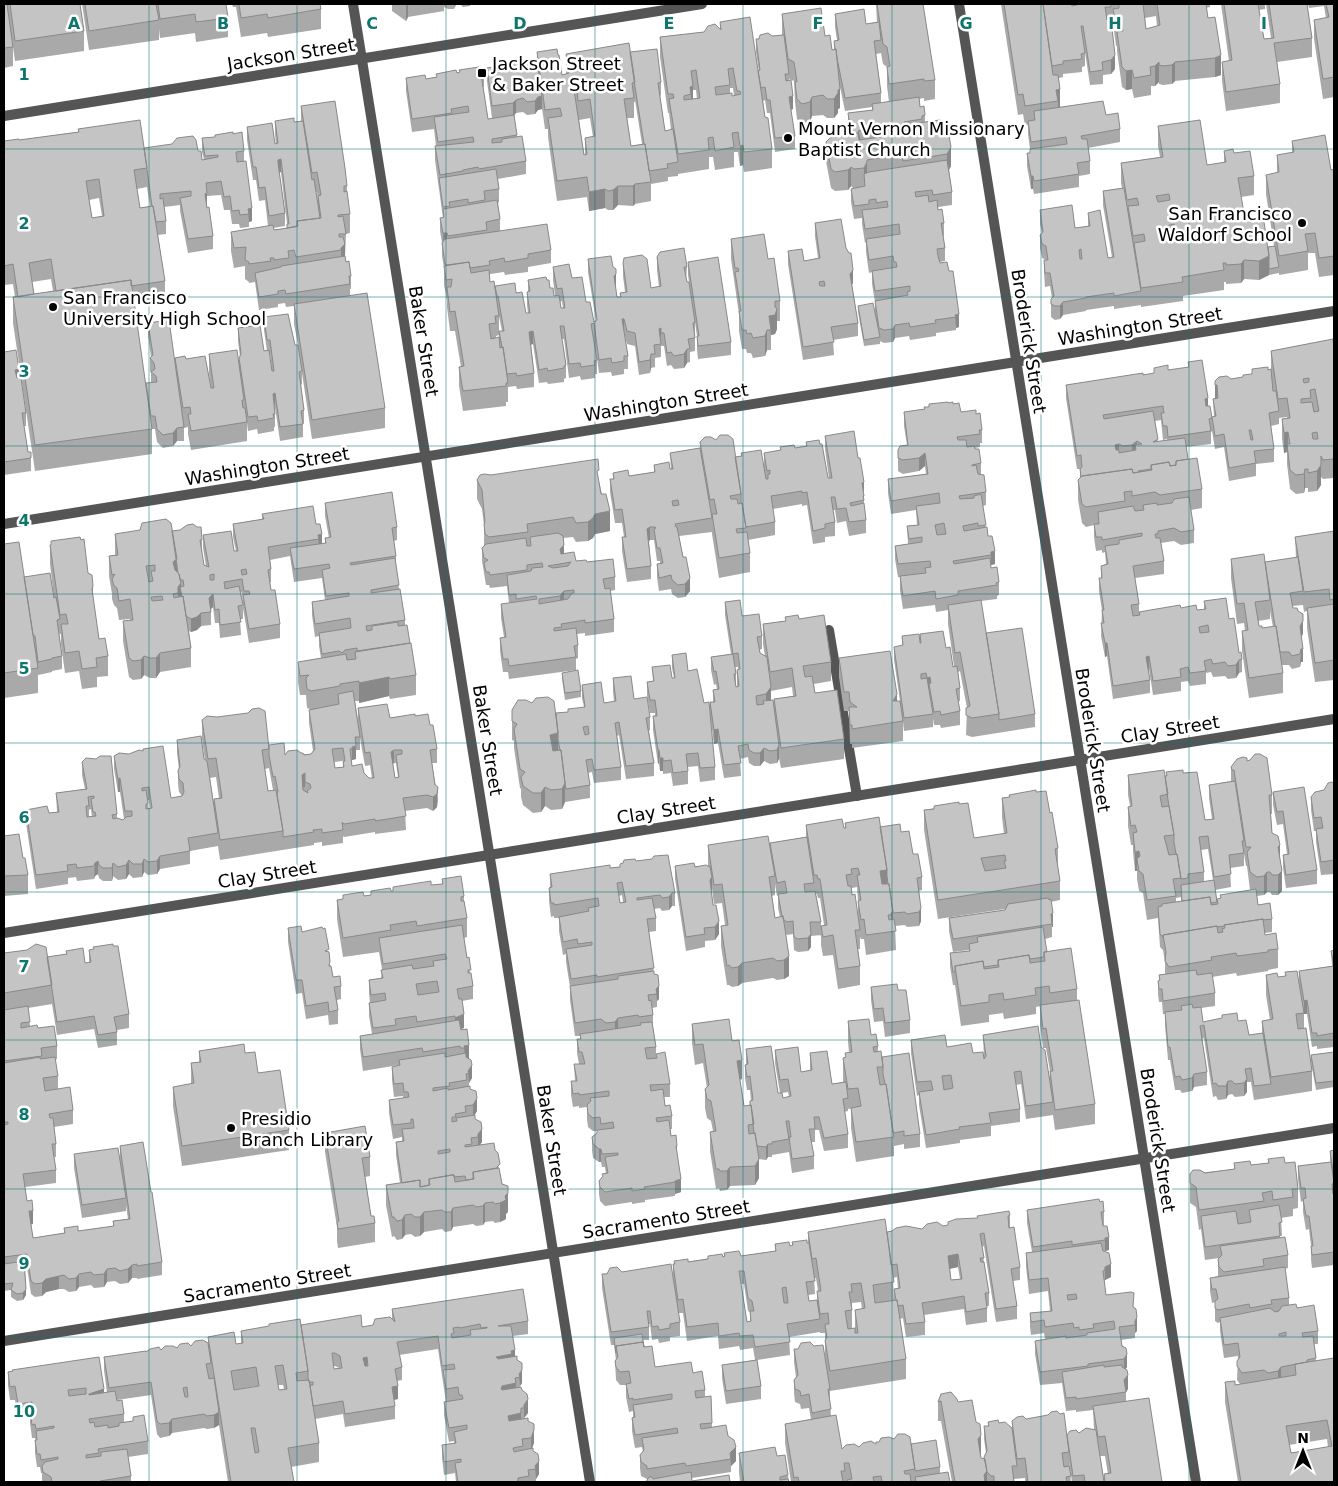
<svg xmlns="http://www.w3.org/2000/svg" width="1338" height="1486" viewBox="0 0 1338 1486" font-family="'DejaVu Sans',sans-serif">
<rect width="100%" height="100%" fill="#fff"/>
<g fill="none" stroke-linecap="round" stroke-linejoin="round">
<path stroke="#555" stroke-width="10" d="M829 630 857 796"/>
<path stroke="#555" stroke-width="10" d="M353 4 590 1482
M959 4 1196 1482
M4 116 702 4
M4 524 1334 311
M4 933 1334 719
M4 1341 1334 1128"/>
</g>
<path fill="#a9a9a9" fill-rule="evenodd" d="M4 4H80L84 31V51L15 61 8 12 13 47V66L4 68Z
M82 4H226L228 18V37L196 42 195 33 160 38 159 29V40L89 50Z
M232 4H320L321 9V29L268 37 267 33 241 37 236 7H233Z
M392 4H457L454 9H448L444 7V11L408 17 406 21 392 11Z
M460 4H471L470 6 463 7Z
M876 4 935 80V99L924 101V98L919 99 920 107 925 115V122L940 120 951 166 949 170 952 192V205L938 207V210L944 223V236H943L945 248V261L939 262 959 327 956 328V330L936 333V336L910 340 909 336 895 338 893 342 884 343 880 341V344L864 346 858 312V306L875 315V302L872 284V272L869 273 866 252V242L865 243 862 224V218L854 219 851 202V189L853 188 851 186 848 190 835 191 831 188 826 161V142L840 136V128L848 127V113L872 110V107L845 111 839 82 840 108 838 109V113L834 118H827L823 115 812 116 810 122 802 123 797 119 795 102 794 81 789 79 793 109 791 110 795 136V149L775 152 770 113H767L765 100 763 101 765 117 772 149V168L744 172 743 165 740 166 738 152H734V167L715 170 713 157H709V169L678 174V176L668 177V181L651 184V201L635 204 633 206 618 205 613 210H608L605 208 589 211 587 197 557 201 548 137V129H545L542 108V109L538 110 535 114 527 115 523 112 516 113 514 115 517 136 526 161V174L498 179 499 189V202L498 203 500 219V231L551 250V263L528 267V272L505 275 504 272 490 274V282L495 286 516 293 526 313H528L527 305V292H528V280L550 288 554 296 555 295 553 280V267L572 278 586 302 594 322 596 321 588 272V259L616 287 615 288 617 297H620V293L625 292 623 276V263L651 288 659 287 657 270V257L687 267 686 280 695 322 688 275V262L731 342V355L698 359 697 349V336L695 322V351L690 352V362L687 363 684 368 674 369 671 365 667 366 664 346H661V344V357L655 358V367L651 368 650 373 639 375 635 346 627 344 624 332 628 356V369H624V374L612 376 611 372 599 373 594 336 597 360V374H595V378L581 380 580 376 569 378 564 339H562L566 365V378L564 379V382L548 384 547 382 539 383 533 344 531 345 534 373V387L517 389 516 386 508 387V402H506V406L463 411 459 386V367H461L455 331H450L447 307V300L444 285V268L442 256V243L440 231V218H443L435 160V146H436L434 129 412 132 406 91V78L426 79 457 73 480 70 484 74V87H483L488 119 492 118 487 81V68L537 60V52L562 75 566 74V54L630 52 661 82V95L660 96 665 131 671 130 669 113H668L660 57V37L704 32 720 29V22L759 71 756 52V39L782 35V14L825 36 832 50 834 49V41L837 40 835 27V14L866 24 877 22ZM881 53 883 64 887 67V86L889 102 881 103V93L876 54ZM730 88H733L734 96H732L730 93ZM693 90H696L697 99H693ZM635 100 642 144 631 146 627 118H634V102H635ZM590 118 593 137 585 138V155H584L579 120ZM562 301 563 308H561L560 302ZM499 316 502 331H499ZM499 335V340L496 338V336Z
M1001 4H1071L1072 6 1076 5V4H1210V7L1206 8 1208 18 1221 75 1215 77 1175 81 1172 84 1163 85 1159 84V82L1155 86H1151V95L1134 98 1132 89 1126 90 1122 87 1117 51V46H1116L1113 23H1112L1115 69 1111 74 1103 75V84L1090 85 1083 39 1085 53V66L1082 67V72L1063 74V77L1059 78 1060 107 1106 115 1120 129V142L1088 148 1090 161V174L1079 176V187L1034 194 1033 189H1031L1027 166V153H1030V149L1028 134V125L1025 126 1023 114 1018 115ZM1156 16 1157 26 1146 29 1145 18Z
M1221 4H1265V9L1259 10 1264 39 1271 38 1266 4H1307L1312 38V57L1277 62 1280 84V103L1226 111 1222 81V62L1229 61Z
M1308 4H1334V97L1323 99 1314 39V20L1326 18 1324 6 1309 8Z
M301 106 347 186V196L350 214V233L346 234 345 258 351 276V289H350V296L385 408V428L312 439 300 360 302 371V384L301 385 304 410V423L303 424V437L280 441 275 407V427H274V431L258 434 257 429 248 431 247 423V441L191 450 188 434V427L184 428V441H177L173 446 163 448 157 442 155 429H152V454L35 471 13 323V297H15L13 284 4 285V141L19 140 78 132V129L144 148 198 151 202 160 204 159 202 152V138L244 151V161L252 221 249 222V227L240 228 239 224H232L230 210H224L221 195 207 196V206L213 236V249L188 253 180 211V205L164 207 166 221V234L158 235 165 281V300L134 305 146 387 151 383V373L150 371V358L151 357 148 336V323L175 364V358L186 359 211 388 209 374V354L239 365 240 357 238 341V328L264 351H267L264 330V317L295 345H298L294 324V306L286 307 285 303 278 304V307L259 310 255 282 249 283V282L245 279V266L234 268 231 251V232L268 226 265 200 259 201 256 180H253L247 140V127L275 144H276L275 134V121L294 122 301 121ZM281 172 287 224V228L274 230 273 228 285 226V213L279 173ZM147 187 150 206 140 208 137 189ZM316 192H317L318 203ZM99 198 102 216 92 218 89 200ZM51 279 53 291 34 294 32 282ZM269 353H270L272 371Z
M1158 126 1207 165 1224 163V151L1234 153 1254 176V195L1241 197 1245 219 1268 247 1274 246 1266 194V175L1277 173V155L1292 153V141L1331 170 1334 169V275L1319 277 1315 253H1308V270L1279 275V273L1269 275 1259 280 1244 279 1241 283 1226 284V282H1224V290L1183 296V301L1141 307V305L1114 309V306L1086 310V311L1063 315 1060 319 1055 320 1051 317V299L1052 298 1050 286 1045 287 1044 273V260H1046L1042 258 1040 248V235L1042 234 1040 224V210L1075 228 1088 226V213L1108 258 1112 257 1103 205V191L1122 188 1121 183V163L1160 157 1158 146Z
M815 223 846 248 853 283 852 285 858 323V336L833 340 834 355 803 360 788 264V251L804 261 818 258 815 236Z
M731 239 768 259 780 301V321H777V329L775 334 771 335V350H767L765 356 753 358 751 353H747L746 349H742L739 331V314L731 259Z
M1333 339V478L1323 479 1321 477V485L1317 491 1308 492V488H1305L1304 493 1296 494 1290 489 1287 464V452L1284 453 1282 439V419L1287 418V417L1279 418V424L1271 426 1274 449V462L1256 464V476L1229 481 1224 447 1215 449 1212 431 1211 432V444L1186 447 1188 459 1202 489V508L1191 510 1194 530V543L1181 545 1174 541 1161 543 1164 561V574L1135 578 1139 604V616V612L1181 608 1197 610H1204V601L1229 619 1239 653 1242 659V672L1239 673 1236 678 1228 679 1225 676 1213 677 1211 672 1206 673V684L1190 686 1188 681 1181 682V691L1153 695 1149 669 1148 670 1150 680V693L1113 699 1107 656 1105 657 1101 636 1102 610 1099 591V578H1101V566L1106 564 1105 552 1102 553V550L1096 551 1094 537V525L1086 527 1082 523 1078 500V480L1080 479V469H1081H1077L1066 398V385L1154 374V368L1168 370 1208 406 1212 418 1214 417 1213 399 1215 398V381L1243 377 1252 374V369H1271V351ZM1161 420 1163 440 1167 439V440L1158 442 1155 421Z
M4 352 19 378 26 413V426H24L28 452 31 458V471L4 475Z
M948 403 953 404 961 412 976 414 982 430V443H980V447L975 448 981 463V475L986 492V505L983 506 986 528 995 564 991 565V568L999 582V595L997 596V599L981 601 986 633 1035 714V727L972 737 966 735 967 708 960 671 958 672 960 688V701L958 702 960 711V725L941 728 940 725H934L933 718V727L904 731 903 722V741L852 748V744H850L849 711H844L839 677V658L897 701H900L894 660V647L902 646V636L920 643V634L946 648 953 667 954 666 948 624V610L936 612 935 605 903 609 900 590V577H898L895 559V546L908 544 907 526 917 525 916 510 891 514 888 493V479L926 474 925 466 919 471 903 474 898 471V450L907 445 904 426V412L924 409Z
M825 436 858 458 864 482V506L866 520V533L849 536 846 521 837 523 835 510H833L835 522V536L825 537V542L813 544 807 505 802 506V504L773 509 775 522V535L748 540 750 553V572L719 578 712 534V519V532L679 536 690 591 685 597 678 598 672 594 671 589 659 591 657 577V564L660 563V561H657L654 540H650L649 542 651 566V579L627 582 622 551V537H624L622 523H615L610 492V479H613V473L629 476 654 472V465L671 469 670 453 700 448V442L735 457 741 456V453L764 465V453L806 446V442L828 478H829L825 449Z
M491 475 599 481 610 531 595 534 593 538 588 541 576 542 573 537 563 538 564 553 576 561 587 562 615 577V590L610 591 614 619V632L585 636V633L577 634 578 645V658L576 659V670L509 679 508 672H503L500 651V638L504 637 501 618V604L509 603 507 586 490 588 489 585H486L482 561V548L484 546V525L482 509 477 499V480Z
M325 503 397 527V540L394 541 396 556V565L399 589 405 620V625L416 675V695L390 699 389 696 359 703V701H355L358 720V708L390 718 415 716 430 725 437 749V763H432L438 800 437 807 433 811 427 808 405 811 406 830 375 834V832L344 837 343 836V843L322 846V842L314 843V845L220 860 218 846 190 851V864L160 869 157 874 148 875 144 872 142 877 133 878 129 874 126 879 118 880 113 876 112 881H103L99 878 98 874 95 876 94 879 77 881 76 877 68 878V884L36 889 26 823V810L49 813 57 812 56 793 85 789 82 775V762L117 814V818L123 820 124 819 120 792H118L114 769V756L171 798 182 796 179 792 178 784V771L179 769 177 753V740L205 760 202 739V720L269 745 285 755 311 754 313 751 309 723V710L310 709 307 708 306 695H300L298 682V662L321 658 319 646V636L315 637 312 615V602L325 600 322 578 294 582 290 556 270 560 271 569V582H270L271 590 280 624V638L249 643 243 608 242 592 241 593 243 605V619H240L241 635 220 638 219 623H215L213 607 211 609V625L201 626 197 630 191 632 189 631 191 648V667L160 672 156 678H150L144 675 141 679 133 680 129 677 123 641V621L130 620V619L119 620 117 608 114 605 112 599V594L109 576V556L115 555V534L172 531 202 540V553L204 565 206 566 203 548V535L234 551H236L233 537V524L262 519V514L316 524 322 543H325V538H329L325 516ZM360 738 365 766 370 765 372 778H369L364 773 352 766V760L356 759V750H360ZM343 761V767L335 768 334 762ZM394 763H396L398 777 395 778 393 764ZM269 768 273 790H276L268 791 265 769ZM216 777 219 798 214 799V805L210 778ZM148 800H149L150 808H148ZM91 809 92 817H89V810Z
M1334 531V680L1315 682 1307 628V611L1304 612 1303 605 1292 606 1303 634 1301 637 1303 662H1301L1300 667 1292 669 1289 665H1282L1283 673V693L1249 698 1242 651V631H1245L1244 623 1237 624 1231 578V559L1265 562 1296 558 1295 537ZM1270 611 1273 627 1262 628 1259 626 1258 621 1270 619Z
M51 541 88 573 99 639 108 656V676L97 677V687L82 689 79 671 65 673 61 644V634H60L59 633 62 656V669L52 671V672L38 675V672V693L4 698V544L24 577 54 598 50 564V545H51Z
M725 602 742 616 762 636V649L759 650 760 653 765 656 763 644V624L799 619 831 662V681L814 684 815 693 844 739V759L781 768 779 758 777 763 770 764 764 761 760 766H754L749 763 748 757 740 759 741 776 724 778 718 743 714 744 710 715V702H713V690L717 689 716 684 714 685 711 670V657L731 654 725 615ZM735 667H738V670H737V687H736V674ZM792 687 793 696 774 699V707L771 700V691Z
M672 655 688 671 715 767V780L700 782 698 766 688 767V784L673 786 671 773 663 774V771H660L659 763 658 764 653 730V716H655V713H650L647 695V682L653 681 652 667 672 678H674L672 668Z
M562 673 581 691V697L565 700 562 679Z
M613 678 634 699 650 717V730L649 731 654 763V776L626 779 619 735 617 736 621 767V780L594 783 592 772 588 773 590 785V798L565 802 562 809 551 810 545 806 541 812 533 813 523 805 521 797V789L520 788 514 748V741L512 740V710L532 703 556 713 568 712 584 707 582 698V685L604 703 614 702 613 691Z
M1333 741H1334V767L1333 761Z
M1247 761 1272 795V814H1271L1272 833 1280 859 1282 891 1278 895H1272L1270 892H1267L1264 895 1257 896 1258 905 1272 919V932L1265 933V935L1278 949V968L1268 970V971L1237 976 1236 973 1212 977 1215 993V1006L1201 1008 1203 1022 1222 1019V1015L1238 1021 1249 1035 1262 1033V1021L1270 1020 1266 995V975L1278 977H1285V972L1299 982V971L1332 966 1331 951 1334 950V1047L1317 1049V1046L1312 1047 1307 1014H1304V1028L1312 1071V1091L1254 1100 1251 1082H1247V1092L1244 1096 1235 1097 1232 1094 1228 1095 1226 1099 1218 1100 1216 1096 1213 1097 1204 1038 1202 1039 1207 1072V1085L1194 1087 1192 1091 1182 1093 1180 1090H1175L1170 1060H1168L1165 1025V1014H1163L1162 1002H1159L1158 994V981H1159V975L1165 974V963L1163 950 1160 947 1158 918 1147 920 1143 893 1139 891 1137 879V871H1135L1133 852V845H1131L1128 826V807L1130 806 1128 795V775L1165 776H1166V772L1183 773 1205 820 1212 819 1209 798V785L1231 781V767ZM1208 849 1213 880 1204 882V872L1201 850ZM1244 854 1246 866H1247L1250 890 1217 900 1215 890 1231 887 1230 868 1244 866ZM1181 897V901L1176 902V898Z
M1334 784V874L1321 875 1316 842V831H1314L1311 810V797Z
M1036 792 1050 813 1058 848V867L1060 881V900L1051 902 1053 927H1052V937L1045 939 1047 952 1077 989V1000L1095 1104V1124L1055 1130 1053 1115 1026 1119 1021 1084 1016 1085 1020 1109V1122L991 1126V1136L960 1140V1143L926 1148 919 1105V1095L917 1096 911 1053V1040L947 1047 973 1053 984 1059 983 1035 1041 1047 1050 1078V1071L1046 1048H1043L1040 1025V1006L1036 1007V1014L1004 1019 1003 1013 989 1015V1022L961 1026 955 985H953L950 966V953L969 951V950L953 952 949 931V918L1005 910V909L938 919 924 830V810L959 804 974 838 1004 834 1002 817V798Z
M1273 792 1317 870V884L1286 888 1283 868V855L1287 854 1283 824 1277 825 1273 805Z
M845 823 880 827 901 832 913 854 922 877V890L919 891 921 921 919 926 907 927 905 925 895 926 896 950 866 955 864 939H861L860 937V949H858L860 966V985L838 989 833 955 823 956 821 945V926L824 925 820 898H818L817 894H816L821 922V935L811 936V947L808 951 798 952 794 950 793 934 787 935 786 934 789 976 784 979 777 980 773 978 742 983 738 986 732 987 729 985H727L721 946V926L725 925 722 903 714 904 712 888 711 891 713 905 719 934 715 940 705 941V947L686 951 675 879V866H708V845L770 849V843L806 837V825L845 828ZM775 884 777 896 778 895V908L780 917 775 918 772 896 775 895ZM857 887 858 901V913L852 893V888Z
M4 836 23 858 28 875V894L4 896Z
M636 861 675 893V906H672L669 910 662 911 660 908 654 909 656 918V931L649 932 654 974 659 999 657 1001V1007L652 1008 653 1015V1027L656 1047V1058V1054L670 1084V1097H664L665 1106 672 1116V1129H670L671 1136 677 1146V1155L681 1192 675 1194V1196L645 1200V1202L632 1204V1202L605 1206 600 1201 599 1194V1181L606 1174 605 1167H602L601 1162H599L593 1158 592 1150V1137L597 1133V1131H593L588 1127 587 1119V1107L579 1108V1106L573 1107 571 1095V1081H575L574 1064H579L577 1053V1039H580V1036H575L570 1000V987L566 962V954L563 955 559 931V918H554V916L551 917 549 901V888L550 887V874L620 867ZM622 895 623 902 620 903 619 896Z
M442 879 464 896V901L467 918V937L464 938 467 958 473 986V999L462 1001 464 1028 461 1029 469 1058 472 1078 469 1083V1086L477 1111 474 1115 482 1142 480 1145 495 1150 508 1212 506 1214V1219L500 1222 495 1223 493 1221 485 1222 483 1225 476 1226 473 1224 453 1227 451 1231 445 1232 442 1229 424 1232 420 1236 415 1237 411 1234 405 1235 402 1239 397 1240 394 1236 392 1237 386 1205V1185L400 1183 396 1155V1142L402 1141V1137L393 1139 389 1113V1100L403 1098V1096L394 1097 392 1080V1067L399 1065 363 1071 360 1049V1036L372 1034 369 1016V1003H370L369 993V980L381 978 382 969 379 952 343 957 337 919V900L343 899V895L364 896 371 895V891H391L442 884Z
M288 928 302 932 329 952 330 966 333 977 341 986V999L337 1000 338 1010V1024L329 1025 328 1015 306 1019 302 993 296 994 288 942Z
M89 950 129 1014V1028L117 1030V1045L98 1048 94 1029 57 1035 52 1004 28 1008 30 1026 38 1028 57 1046V1059L55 1060 58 1076V1089L73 1110V1124L54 1127 56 1144V1157H54L56 1170V1183L25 1187 27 1201 33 1224H31L33 1238 64 1233V1228L78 1231 113 1226V1221L128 1219 126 1205V1211L82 1218 74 1168V1154L120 1157V1146L162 1262V1275L137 1279V1278H132L128 1283 120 1284 115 1281 107 1282 104 1287 94 1288 91 1285 79 1287 76 1291 69 1292 64 1289H59L46 1292 42 1296 35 1297 31 1294 27 1267H25L26 1295 23 1300 17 1301 11 1297V1290L4 1291V953L47 957 66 954V951L85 963H89Z
M871 987 898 990 910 1020V1033L885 1037 883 1021 874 1022 871 1000Z
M848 1021 871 1035 878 1046V1052L882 1057 920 1134V1147L904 1149V1144L894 1146V1156L856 1162 851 1128V1108H852L848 1109V1111L844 1112 848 1134V1148L824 1151 819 1130H815V1142H811L814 1156V1169L792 1173 789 1152 772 1155V1157H768L766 1160 759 1159V1178L755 1185 730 1186 727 1190 720 1191 719 1188 716 1189 710 1151V1132L713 1131 711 1121 707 1118 705 1108V1089L707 1088 703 1063 695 1065 692 1043V1024L732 1041 742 1079 740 1080 744 1106 750 1105V1101H751L750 1090H747L745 1078V1065H746V1049L778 1093H780L775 1063V1050L801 1072 810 1070V1053L832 1084 843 1082V1058L845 1057 849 1053 848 1041ZM788 1092 789 1097 783 1098 782 1093Z
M199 1051 245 1053 258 1073 289 1130V1150L182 1166 173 1106V1087L191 1084V1063L199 1062Z
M1334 1052V1087L1316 1090 1311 1062V1055Z
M325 1133 370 1157V1176L365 1177 371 1216 375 1223V1242L338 1248 337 1241V1227L325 1152Z
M1334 1150V1265L1312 1268 1311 1259V1246L1309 1229 1306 1230 1303 1212V1201L1301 1202 1298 1179V1166L1330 1162V1151Z
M1268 1159 1285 1163 1298 1189V1208L1293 1209V1216L1281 1218 1282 1236H1280V1238L1288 1255V1268L1285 1269 1289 1298V1305L1297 1308 1318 1331V1344H1314L1316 1361 1334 1358V1482H1238L1225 1402V1382L1235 1385 1240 1384 1237 1380 1238 1356 1224 1358 1220 1331V1322L1218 1323 1215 1321V1302L1212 1303 1210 1291V1278L1218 1276V1259L1219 1258 1205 1260 1201 1229 1199 1230 1196 1207 1190 1203V1174L1234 1169V1163L1251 1165 1268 1163ZM1327 1439 1328 1447 1291 1453 1289 1445Z
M1100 1202 1104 1212V1225H1103L1109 1250 1105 1251V1252L1111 1277 1105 1280V1284H1104L1106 1295 1134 1308 1137 1331 1135 1333V1338L1121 1340 1127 1367 1125 1369 1128 1389 1126 1392V1402L1162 1482H1072L1069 1462 1071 1482H1025V1478L1014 1479V1482H952L941 1421H938V1402L941 1394 958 1402 981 1455V1458L984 1459 986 1453 984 1439V1426H988V1422L999 1423 1012 1428V1421L1026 1419 1067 1437 1079 1433 1094 1429 1093 1410 1076 1412V1410L1066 1411 1062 1383 1040 1385 1035 1354V1341L1045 1339 1044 1333 1031 1335 1030 1327V1313L1050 1311 1048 1291 1029 1294 1026 1266V1253L1032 1252 1027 1223V1210ZM1100 1456H1105L1108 1474H1104V1480Z
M1010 1215V1228L1020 1267V1280L1013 1281 1017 1306V1319L996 1322 984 1246 982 1247 984 1262 989 1293V1306H987V1322L966 1325 964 1309 924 1315 925 1322V1335L906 1337 903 1318 900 1319 906 1359V1379L830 1391V1402L831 1416 842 1449 876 1444 894 1439 911 1444 940 1467V1473L950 1482H791L785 1443V1424L811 1419 809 1408 801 1409 800 1404 795 1402 794 1393V1380L796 1377 794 1362V1349L825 1358V1333H820V1332L789 1337 790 1355 757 1360 761 1386V1399L726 1404 722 1378V1365L755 1360 753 1348 740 1350 739 1346 719 1349 718 1336 687 1341 683 1313H678L680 1322V1336L670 1337V1341L659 1343 658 1339 652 1340 650 1324H649V1340H643L644 1347 655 1367 693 1373 705 1390V1397L711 1396 712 1428 728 1436 736 1461 731 1466V1472L692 1478V1481L730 1482 647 1480V1479L641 1476 640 1468V1455L643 1452 642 1447 635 1448 632 1431V1418L633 1417V1411L629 1412 626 1397V1385H620L616 1380 615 1361 616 1360 614 1345H611L602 1288V1274L622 1272 673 1276V1264L724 1256V1253L741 1256 775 1251V1244L790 1246H792V1242L808 1243V1232H887L922 1229ZM958 1267 960 1279 951 1280 950 1269ZM897 1277 898 1289H894V1300L893 1278ZM814 1278H816L818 1291H817V1300L809 1301 808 1295 815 1294ZM741 1284H744L748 1311 750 1312V1321L747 1322ZM861 1302 862 1309 855 1310V1329L852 1328V1303Z
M392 1309 528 1321V1334L513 1336 515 1357 522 1383 520 1386V1387L528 1413 524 1418 534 1443 532 1448 539 1474 536 1479V1482H456L455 1473 444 1475 442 1458V1445L454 1443V1441L449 1442 444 1415V1402H446L438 1349 399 1355 402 1367V1380L397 1381 398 1399 394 1400 395 1406V1419L345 1427 343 1414 315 1419 319 1443V1462L291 1467 294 1482H228L219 1425 214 1428 207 1429 204 1428 172 1433 169 1436 160 1438 157 1434 151 1395 117 1400 124 1414V1422L133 1421V1417L148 1441V1454L128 1457 131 1476V1482H42V1473H41L40 1467H37L35 1453V1440H36L35 1438H32L30 1423V1416L18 1418 15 1400H10L8 1385V1372L99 1357 104 1393H107L104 1370V1357L146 1352 208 1343V1337L236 1344H241V1331L301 1325 362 1327 373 1325 392 1320ZM334 1366H335L339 1368 334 1369ZM278 1385H283L284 1389 279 1390ZM256 1386V1387L234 1390Z
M739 1453 777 1456 788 1475 789 1482H740L739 1472Z"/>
<path fill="#898989" d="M406 4H408V17L406 21Z
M1115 55V69L1111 74V60Z
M1221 55V75L1215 77V58Z
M1159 62V82L1155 86V66Z
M1175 62V81L1172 84V65Z
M1132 70V89L1126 90V71Z
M693 86V106H691V94L690 87Z
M840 89V108L838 109V113L834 118V99L838 90Z
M1060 89V108L1058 109V101L1056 90Z
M542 96V109L538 110 535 114V101L538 97Z
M793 96V109L789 110V97Z
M812 97V116L810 122V102Z
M516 100V113L513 117V103Z
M743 145V165L740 166V146Z
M951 147V166L947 173V154Z
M281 159V172L278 173V160Z
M867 162V182L864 174V168Z
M851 167V186L848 190V170Z
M1031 176H1033V189H1031Z
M635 184V204L633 206V186Z
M618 186V205L613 210V190Z
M605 189V208L589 211V192Z
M207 193V206L205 194Z
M252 208V221L249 222 248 209Z
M443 233H447V246L443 247Z
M345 244V264L341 267V248Z
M1269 256V275L1259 280V261Z
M1244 260V279L1241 283V264Z
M853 270V283L850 287V274Z
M616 274V287L614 289V276Z
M1063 302V315L1060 319V306Z
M777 309V329L775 334 771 335 769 316Z
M959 314V327L956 328 955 315Z
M622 319H624V332Z
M895 325V338L893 342V329Z
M661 328V341L659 329Z
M767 330V350L765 356V336Z
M533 331V344L529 345V332Z
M687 349V363L684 368V354Z
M651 354V368L650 373V360Z
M19 369V382L15 383V370Z
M1215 385H1217V398H1215Z
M275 393V407L273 394Z
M1208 398V412H1205V399Z
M177 428V441L173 446V433Z
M1288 432V452L1287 444V452L1284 453V433Z
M1137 441V454L1135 445V456L1132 458V445Z
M1119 444V457L1115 458V445Z
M925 453V466L919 471V458Z
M1334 457V476L1333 478V459Z
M1321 465V485L1317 491V471Z
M1305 469V488L1304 493V474Z
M864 482V495L862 483Z
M610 511V531L595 534 593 538 588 541V522L595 514Z
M650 527V540L647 542V529Z
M322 534V547L319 548 318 535Z
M564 545V558L560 562V549Z
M995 551V564L991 565V552Z
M177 559V579L173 562Z
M690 578V591L685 597V584Z
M181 583V603L178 606V587Z
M93 586V605L92 589Z
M564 591V604L560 609V596Z
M213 594V607L209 611V598Z
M201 613V626L197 630 191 632V619Z
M1303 621V634L1300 639V626Z
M1105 643H1107V656L1105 657Z
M1301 649H1303V662H1301L1300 667Z
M160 653V672L156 678V658Z
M144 656V675L141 679V660Z
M1149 656V669L1146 670V657Z
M1239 660V673L1236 678V665Z
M389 677V696L359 703V683Z
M930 677V690L929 684V690L927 691V678Z
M771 687V701L766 707V694Z
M897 694V714L893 701Z
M718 729V743L714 744V730Z
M558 733V752L550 755V735Z
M779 745V759L777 763V750Z
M356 746V759L352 760V747Z
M764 748V761L760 766V753Z
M394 750V763L391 765V752Z
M658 750H659V763L658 764Z
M660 758H663V771H660Z
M305 773V787L302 788V775Z
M120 778V792H118V779Z
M565 783V802L562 809V789Z
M438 787 437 807 433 811V797Z
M545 787V806L541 812V793Z
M1280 845V864L1278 847Z
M1139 851V870L1137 859V871H1135V852Z
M160 856V869L157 874V861Z
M144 859V872L142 877V864Z
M129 860V874L126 879V865Z
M98 861V874L95 876 94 879 95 863Z
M113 863V876L112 881V868Z
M887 870V889L880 891V871Z
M1282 871V891L1278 895V875Z
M1267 872V892L1264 895V876Z
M712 877V890L710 893V880Z
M672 893V906L669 910V897Z
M921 908V921L919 926V912Z
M893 912V931H891V913Z
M1053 913V927H1052L1051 914Z
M719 921V934L715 940V927Z
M811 934V947L808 951V938Z
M789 956V976L784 979V960Z
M742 963V983L738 986V967Z
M659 986V999L657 1001 656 989Z
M1307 1000V1014H1304V1001Z
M464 1014V1028L455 1031V1018Z
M618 1018V1031L615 1035V1022Z
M469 1045V1058L465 1059 464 1046Z
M742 1060V1079L737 1080V1061Z
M472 1065V1078L469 1083 468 1071Z
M1194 1074V1087L1192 1091V1078Z
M1247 1079V1092L1244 1096V1083Z
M1228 1081V1095L1226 1099V1086Z
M477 1098V1111L473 1118V1105Z
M482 1129V1142L478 1147V1134Z
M768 1144V1157L766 1160V1147Z
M599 1149H601V1162H599Z
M759 1159V1178L755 1185V1166Z
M730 1167V1186L727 1190V1171Z
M681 1179V1192L675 1194V1181Z
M508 1193V1212L506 1214V1219L500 1222V1203L505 1196Z
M485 1203V1222L483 1225V1206Z
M453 1208V1227L451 1231V1212Z
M29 1211H33V1224L29 1225Z
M424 1212V1232L420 1236V1217Z
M405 1215V1235L402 1239V1220Z
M1109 1237V1250L1105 1251V1238Z
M958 1254V1267L948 1269V1256Z
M1111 1264V1277L1105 1280V1267Z
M132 1265V1278L128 1283V1269Z
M107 1269V1282L104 1287V1274Z
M79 1274V1287L76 1291V1278Z
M59 1276V1289L46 1292 42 1296V1283L46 1279Z
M26 1289V1295L23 1300V1293Z
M1137 1317V1331L1135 1333V1321Z
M515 1350V1363L496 1371V1357Z
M1127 1354V1367L1124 1372V1359Z
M367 1357V1371H363V1358Z
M1281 1367V1380L1278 1384V1371Z
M522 1370V1383L520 1386 519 1374Z
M1128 1375V1389L1126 1392 1124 1380Z
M516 1383V1396L502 1399 501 1389 502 1386Z
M398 1386V1399L392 1400V1387Z
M104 1389V1403L89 1407V1394Z
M528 1399V1413L524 1418V1405Z
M219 1412V1425L214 1428V1415Z
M521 1413V1426L508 1429V1416Z
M172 1419V1433L169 1436V1423Z
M534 1430V1443L531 1451V1438Z
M981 1435V1455L978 1459V1439Z
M736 1447V1461L731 1466 730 1453Z
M539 1461V1474L536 1479 535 1466Z
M987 1471V1482H984V1475Z"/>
<path fill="#c4c4c4" stroke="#898989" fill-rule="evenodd" d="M4 4H7L13 47 4 48Z
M10 4H80L84 31 15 41Z
M85 4H156L159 20 89 31Z
M158 4H226L228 18 196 22 195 14 160 19Z
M239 4H320L321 9 268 18 267 14 241 18Z
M877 4H923L935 80 924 81V79L889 84 887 67 890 66 887 47 883 44Z
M1004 4H1043L1053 75H1058L1060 89 1056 90 1058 101 1025 106 1023 94 1018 95Z
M1043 4H1071L1072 6 1077 5V4H1111V7H1105L1107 20 1111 19 1115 55 1111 60 1102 62 1103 70 1090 72 1083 26H1081L1085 53 1081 54 1082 59 1063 61V64L1052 66Z
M1119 4H1143L1146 29 1160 25 1157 4H1206L1208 18 1215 17 1221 55 1215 58 1175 62 1172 65 1163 66 1159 65V62L1155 66 1150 67 1151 75 1134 78 1132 70 1126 71 1122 67 1117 32 1123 31 1122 26 1116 27 1113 9 1119 8Z
M1224 4H1258L1264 39 1274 38 1269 4H1307L1312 38 1274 43 1280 84 1226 92 1222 62 1232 60Z
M1326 4H1334V77L1323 79 1314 20 1329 17Z
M821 8 825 36 830 35 832 50 836 49 840 89 838 90V93L834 99H827L823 95 812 97 810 102 802 104 797 99 795 82H797L794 62 788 59 782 14Z
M864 9 866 24 879 22 881 40 874 41 881 93 845 98 837 58 836 49H835L834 41 839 40 835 14Z
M750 17 765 117 768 118 772 149 744 152 743 145 740 146 738 132 732 133 734 147 715 151 713 137 708 138 709 150 678 154 669 99 674 98 673 94H668L660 37 704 32 708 26 715 24 721 30 720 22ZM733 68 737 91H740L741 94 732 96V93L716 95 715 87 730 85 728 69ZM696 70 700 98 684 100V96L691 94 690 87 693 86 691 71Z
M768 33 772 36 784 35 789 74H785L786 81 791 80 793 96 789 97 795 136 775 138 770 100H767L765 87 761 88 758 71 760 70 756 39H759L760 35Z
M629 43 635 82 632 83 634 98 624 99 631 146 645 144 651 182 635 184 633 186H618L613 190 608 191 605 189 589 192 587 177 557 181 548 118 562 116 560 108 545 110 537 52 557 49 558 55H559L562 75 569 73 566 54ZM574 90H577L578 101 590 99 595 136 585 138 587 154 584 155Z
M657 49 661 82 658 83 665 131 673 129 678 162 667 164 668 168 649 171 645 144H644L635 87 630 52Z
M537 60 542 96 538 97 535 101 527 102 523 98 516 100 513 103 492 106 487 68Z
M479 67 480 70H483L484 74H481L488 119 514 115 517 135 492 139V143L502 142V139L522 136 526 161 479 169 478 167 463 170V171L440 175 435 146 474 142 473 137 438 142 434 117 469 112 468 106 451 109 452 113 412 119 406 78 425 75 426 79 437 77 436 74 456 70 457 73 460 72 459 70Z
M919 97 920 107 924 106 925 115 922 116V119L904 122 905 126H903V125L880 129V135L873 136 872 128 858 131 860 140 858 133 841 136 840 128 850 127 848 113 873 110 872 104Z
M335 101 345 168 347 186H344V192L347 191 350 214 338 215V217L343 216 346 234H339V237H343L345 244 341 248V250L296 257 294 250 288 251 289 258 274 260V258H270L271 261 249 264V262L245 260 246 247 234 248 231 232 273 225 274 230 295 227 298 226 297 221 321 218 318 196 321 195 317 172 312 173 301 106Z
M1103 101 1106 115 1118 113 1120 129 1081 136 1082 139H1087L1090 161 1077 163 1079 174 1034 181 1033 176H1031L1027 153H1030V149L1067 144 1066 137 1031 142 1028 121 1035 120 1034 111Z
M294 118V122L303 121 312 180 314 179 320 218 297 221V226L287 228V224H289L281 159 278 160V163L285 213 269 216 265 187 259 188 256 167H253L247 127 272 123 275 144 278 143 275 121Z
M140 120 147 168 134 170 140 208 153 206 165 281 131 286V280L56 291 51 259 29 263 34 294 18 297 13 264 4 266V141L19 139V140L79 132 78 129ZM99 179 104 216 92 218 86 181Z
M940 120 947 124 951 147 947 154 903 161 902 154 867 160V162L864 168 854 169 851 167 848 170 835 172 831 169 826 142 830 138 858 133 859 140 881 137 880 129 903 125V131L910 130V128L917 127V123Z
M1200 120 1207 165 1226 162 1224 151 1233 149 1234 153 1250 151 1254 176 1238 178 1245 219 1263 215 1269 256 1259 261 1244 260 1241 264 1226 265V263H1223L1224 270 1182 277 1183 282 1141 288 1134 243 1145 241 1144 234 1133 236 1128 206 1139 205 1137 198 1127 200 1121 163 1163 157 1158 126ZM1169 194 1170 200 1158 202 1156 196ZM1174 224 1175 232 1167 233 1166 226Z
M233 132V134L242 132 244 151 236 152 237 162 246 161 252 208 248 209 249 214 240 215 239 210 232 211 230 196 224 197 221 181 206 183 207 193 205 194 207 208 209 207 213 236 188 239 180 198 191 196V191L160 194V199L163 198 166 221 156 222 153 206H152L144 148 172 144 177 138 193 136 196 140 198 151H201L202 160 218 157V155L205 156 202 138 215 137V135Z
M1325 135 1331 170 1334 169V256L1319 258 1315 233 1305 234 1308 251 1279 256 1266 175 1279 172 1277 155 1294 152 1292 141Z
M947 160 952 192 933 195 932 190 915 192 916 197 928 195 929 202 937 200 938 210 942 209 944 223H941L945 248 937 249 938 256 940 263 947 262 949 271H953L959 314 955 315 956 317 935 320 936 323 910 327 909 323 895 325 893 329 884 330 879 328 875 301 908 295 907 292 910 291V286L875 291 872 271 897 267 896 262H894L893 256 869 260 866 239 900 234 899 224 865 229 862 210 888 207 887 201 876 203V199L869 200V204L854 206 851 189 865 186 864 174 869 172Z
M496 169 499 189 484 191 485 200 468 203V199L449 202 450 206 443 207 439 178Z
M1124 188 1141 291 1114 296V293L1086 297V298L1063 302 1060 306H1055L1051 304V299L1054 296 1050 273H1045L1044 260H1048L1046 246 1042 244 1040 235 1043 232 1040 210 1072 205 1075 228 1090 226 1088 213 1100 210 1108 258 1114 257 1103 191ZM1081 249 1082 259H1080L1079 250Z
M497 200 500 219 486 222 487 230 448 236 447 233H443L440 218 444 217 443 209Z
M841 219 846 248 849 253H851L853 270 850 274 858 323 831 327 834 342 803 347 788 251 802 249 804 261 820 258 815 223ZM824 281 825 286H820L819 282Z
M547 224 551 250 528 254V258L505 262 504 258 489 261 490 265 470 268 469 262 447 265 445 264 442 243 445 239Z
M764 234 768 259 774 258 780 301H775V307L777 309 775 315 769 316 771 330H767L765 336 753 338 751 333 747 334 746 330H742L739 311H741L735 272 739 271 738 268H735L731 239Z
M1275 246 1279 267 1269 269V256L1268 247Z
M684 248 687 267H684L687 282H689L695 322 693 323 695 338 688 339 690 349H687L684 354 674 356 671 352 667 353 664 333H661V328L659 329 661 344 654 345 655 354H651L650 360 639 362 635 333 627 331 624 319H622L628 356H624V361L612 363 611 358 599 360 594 323 591 324 597 360 594 361 595 365 581 367 580 363 569 364 564 326H560L566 365 564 366V368L548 371 547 368 539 370 533 331 529 332 534 373 517 376 516 373 507 374 503 347H502L499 331H504L498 296H497L495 286 515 283 516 293 522 292 526 313H530L527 292 530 291 528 280 546 277 547 280H549L550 288H553L554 296 559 295 561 308H565L562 288 557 289 553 267 569 264 572 278 582 277 586 302H590L594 322 597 320 588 259 611 256 613 267 616 269V274L614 276 617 297H621L620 293 627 292 623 263 624 258 642 255 647 259 651 288 661 286 657 257 660 252Z
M345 256 346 262 349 261 351 276H349L350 284 286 294 285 290 278 291V294L259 297 255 273 281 267V266Z
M718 257 731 342 698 346 697 336H699L688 262Z
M469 262 471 273 489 270 490 282 494 281 499 316H495L496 323 489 324 491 339 499 337 500 348 503 347 508 383H506V386L463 391 459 367 464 366 455 311 450 312 447 287H451L452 279 446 280 444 266Z
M131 280 152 429 35 445 13 297Z
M367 293 385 408 312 420 294 304Z
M873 303 880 337 864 340 858 306Z
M288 314 295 345H298L302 371 299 372 304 410 301 411 303 424 280 427 275 393 273 394 275 414H273L274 418 258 421 257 416 248 417 239 358 241 354 238 328 260 325 264 351 269 350 272 371H274L270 340H267L264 317Z
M169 320 184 427 177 428 173 433 163 435 157 429 155 416H151L146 383 157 382 156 376 151 372 155 369 154 363 150 358 153 355 148 323Z
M1333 339 1334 348V457L1333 459 1323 460 1321 456V465L1317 471 1308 473V469H1305L1304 474 1296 475 1290 470 1287 444H1290L1288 432 1284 433 1282 419 1290 418 1287 398 1278 399 1271 351ZM1309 378V382L1304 383 1303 379ZM1315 389 1319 411 1314 412 1312 402 1301 403V399L1311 398 1310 390ZM1317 432 1318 439H1313L1312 433Z
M16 350 19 369 15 370 17 378H21L26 413H22L28 452H31V458L4 462V352Z
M237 350 244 400H242L243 408H245L247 422 191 431 188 414H191L190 407 183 408 175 358 185 356 186 359 205 356 211 388H214L209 354Z
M1202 360 1208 398 1205 399 1206 406H1210L1212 418 1209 419 1211 431 1168 437 1167 426H1163L1161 413H1164L1163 406 1103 415 1104 419 1153 411 1158 439 1153 442 1185 438 1188 459 1176 461V465L1170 466 1169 462 1151 465V469L1138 471 1139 472 1133 473 1132 469 1082 476 1081 477 1080 469 1082 467 1081 455 1077 456 1066 385 1143 373V375L1154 373V368L1168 365V370L1189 367 1188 362ZM1137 441 1142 444 1135 445 1136 450 1119 453V450H1116L1115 445 1119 444 1123 446 1132 445Z
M1268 367V370L1271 369 1273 391H1276L1279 411 1269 413 1274 449 1254 451 1256 463 1229 468 1224 434 1215 436 1212 417 1216 416 1213 399 1218 398 1217 385H1215V381L1219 377 1227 376 1231 379 1243 377V375L1252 374V369ZM1249 430H1251L1253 440H1251Z
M948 402V403L953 402V404L959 403 961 412 976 410V414L980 413 982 430H979L980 434 957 437 958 440H966L967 447 974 446 975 449H979L981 463 972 465V466L976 465 978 474 984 475 986 492 959 496 960 499 974 498V496L981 494 986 525 978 526V523L963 526 964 531 987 527 988 536H992L995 551 991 552V555L953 561 954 564 990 558 991 568 997 567 999 582 996 583 997 585 958 591V595L936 599 935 591 903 596 900 576 926 573 925 568 931 567 930 561 898 564 895 546 922 542V537L909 539 907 526 919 525 916 506 940 503 939 493 891 501 888 479 928 474 925 453 919 458 903 460 898 458V450L900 446 908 445 904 412 925 409 924 407H929V404ZM944 523 946 534 937 535 935 525Z
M854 431 858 458H860L864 482 862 483 864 496H863L864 500 850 503 851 506 864 503 866 520 849 522 846 508 837 509 835 497H831L835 522 825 524V528L813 531 807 492 802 493V491L771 496 775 522 746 527 742 503H741V494L735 457 742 456 741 453 761 450 766 479H768V474H770V470L767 471 764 453 781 450 780 447 794 445 795 448 807 446 806 442 819 440 820 444H822L828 478H832L825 436Z
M720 435H728L733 439 741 494 730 496 731 499H737L738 504 742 503 746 528 736 529 737 533 747 532 750 553 719 558 712 514H717L714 499 710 500 700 442 705 437H711L716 440Z
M700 448 712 518 675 524 676 527H677L683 557H686L690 578 685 584 678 585 672 580 671 575 659 578 657 564 663 563 660 548H657L654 529 656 528 655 527H650L647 529 651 566 627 569 622 537H626L622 509 615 510 610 479H614L613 473 628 470 629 476 655 472 654 465 669 462 670 469H673L670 453ZM678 500 679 505 673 506 672 501Z
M1197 458 1202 489 1160 495 1155 492 1132 496V491L1124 492 1125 501 1086 507 1082 504 1078 480 1082 476 1132 469 1133 473 1152 470 1151 465 1169 462 1170 466 1176 465V461Z
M598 459 599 470 597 471 601 494H606L610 511 595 514 593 518 588 522 576 523 573 517 527 524 528 532 489 537 485 534 484 524 485 522 482 490 477 480 480 475 484 474 491 475Z
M392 492 397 527 392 528 396 556 350 563 351 565 395 558 399 585 371 590V593L400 589 405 620 366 626 367 631 372 630V626L398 622V626L407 625 410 643 357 651V648L345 650 342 653 339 651 322 654 319 633 351 628 350 618 315 624 312 602 349 596V593L326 596 322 570 330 568 329 564 294 569 290 548 326 543 325 538 331 537 325 503Z
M1189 497 1194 530 1181 532 1174 528 1158 531V534H1155L1156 538H1160L1164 561 1133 566 1139 604 1131 605 1133 616 1140 615 1139 612 1180 605 1181 608 1196 605 1197 610 1206 609 1204 601 1226 598 1229 619 1234 618 1239 653 1241 652 1242 659 1239 660 1236 665 1228 666 1225 662 1213 664 1211 659 1204 661 1206 671 1190 673 1188 667 1180 669 1181 677 1153 681 1149 656 1146 657 1150 680 1113 686 1107 643H1105L1101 623H1104L1102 610H1104L1099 578H1102L1101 566 1108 564 1105 546 1119 544V540L1142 536V533L1102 540V537H1096L1094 524H1099L1098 512 1133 506 1135 511 1144 510 1143 505 1157 503V505L1172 503 1174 499ZM1208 625 1209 632 1200 633 1199 627Z
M313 506 316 524H320L322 534 318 535 319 539 268 547 271 569 268 570 271 590H275L280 624 249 629 243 595 250 594 249 591H244L242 579 224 582 225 589 239 586 243 605 238 606 241 622 220 625 219 609 215 610 213 594 209 598 211 612 201 613 197 617 191 619 186 616 183 596 182 597 180 587 184 586 183 580H180L179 574 178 573 172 531 180 530 187 525 193 524 197 527H201L202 540H200L204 565 209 567 203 535 231 531 234 551H238L233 524 264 519 262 514ZM246 569 247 574 242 575 241 570ZM214 574V580H210V575Z
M166 519 171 523 177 559 173 562 175 570 179 574 181 583 178 587V593L173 594 174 598 183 596 191 648 160 653 156 658H150L144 656 141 660 133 661 129 658 123 621 133 620 130 599 119 601 117 588 114 586 112 579 115 574 112 575 109 556 118 555 115 534 140 530 142 523ZM155 565V571H151L153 581 149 582 146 566ZM162 596 163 600 152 601 151 597Z
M1334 531V599L1330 600 1329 589 1304 592 1295 537Z
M558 533 563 536 564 545 560 549 561 554 574 552 576 561 586 560 587 562 613 559 615 577 603 579 605 589 610 588 614 619 585 623V620L561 624 562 627 554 628V631L576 628 578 645 574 646 576 657 509 666 508 659H503L500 638 506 637 501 604 537 599 536 596 516 599V594L509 595 507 575 531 571 532 568 543 567 542 563 527 565V570L490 575 489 572H486L484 563 488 560 484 558 482 548 486 544 526 538 527 546H531L530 537ZM571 562 568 566 553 568 548 566ZM574 590V593H572L568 599 539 604V599L560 596 564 591Z
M80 537 81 540 84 539 88 573 92 575 93 586 92 589 99 639 105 638 108 656 96 658 97 667 82 669 79 651 65 653 61 624H68L66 614 60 615 50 545H51V541Z
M19 542 38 668 4 673V544Z
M1264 554 1270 600 1255 602 1259 626H1262V628L1276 626 1283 673 1249 678 1242 631 1248 630 1244 603 1237 604 1231 559Z
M1298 557 1303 591 1290 593 1293 608H1297L1298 611 1303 614V621L1300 626 1303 649H1301L1300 654 1292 656 1289 652H1280L1276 626H1275L1265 562Z
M50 573 54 598 56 597 60 619 57 620 62 656 52 658V659L38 662 35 636 33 635 24 577Z
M740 600 742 616 759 614 762 636 757 637 760 653 767 657 771 687 766 694 756 696 757 705 764 704 763 701 773 700 779 745 777 750 770 751 764 748 760 753H754L749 750 748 744 738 746 741 763 724 765 718 729 714 730 710 702H715L713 690 719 689 716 671 714 672 711 657 733 654 736 674H734L736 687 739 686 737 670 740 669 738 653 733 654 725 602Z
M981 600 999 714 972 718 966 715V708L970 706 960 652 955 653 948 605Z
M1334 604V660L1315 663 1307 608Z
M798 615 799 619 824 615 831 662 803 666 805 677 812 676 815 693 837 690 844 739 781 748 774 699 796 696 792 668 770 672 763 624 786 621 785 617Z
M1022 628 1035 714 999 720V714L986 633Z
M943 631 946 648 950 647 953 667 957 666 960 688 956 689 960 711 941 715 940 711 934 712 929 684 931 683 930 677 927 678 933 714 904 718 894 647 903 645 902 636 919 634 920 643H921L920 634ZM926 673 927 678 921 679V674Z
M411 643 416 675 390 679 389 677 359 683V681L340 684V686L311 691 307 689 306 678 309 675 300 676 298 662 346 654 347 660 356 659 355 652Z
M890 651 897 694 893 701H900L903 721 852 729V725H850L849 707H857L850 702 849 692H844L839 658Z
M686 653 688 671 697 669 704 703 709 702 715 767 700 768 698 753 686 754 688 771 673 773 671 760 663 761V758H660L659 750H658L653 716H657L655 700H650L647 682 654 681 652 667 670 665 672 678H675L672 655Z
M578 670 581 691 565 693 562 673Z
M631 676 634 699 647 697 650 717 646 718 654 763 626 766 619 722 615 723 621 767 594 770 592 759 586 760 590 785 566 789 565 783 561 750H560L558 740V733L556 713 568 712V709L585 707 582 685 601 682 604 703 616 701 613 678ZM588 726 589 734 585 735 583 727Z
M353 691 360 737H355L356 746 352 747V749H350L352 766 362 764 364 773 369 778H374L370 752 365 753 358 708 387 704 390 718 415 714V716L428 714 430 725H433L437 749 430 750 435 785 438 787 437 794 433 797 427 795 403 798 406 816 375 821V819L344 824 342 822 343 830 322 833V829L313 830 314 832 283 837V831L277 794 278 791 275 776 273 777 269 755V745L284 743 285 755 288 751 297 750 301 753H303L304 755 311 754 315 749 309 710 339 704 338 694ZM343 748 345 761 343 762 344 767 335 768 332 749ZM394 750H402V754L396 755 399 777 395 778 391 752ZM305 773V782L310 784 311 788 307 791 308 793 303 790 302 775Z
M548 697 554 701 558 733 550 735 553 751 561 750 565 783 562 789 551 790 545 787 541 793H533L523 786 521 777 525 772 520 769 514 729 517 724 512 721V710L518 700H526L532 703 536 698Z
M259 708 265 711 269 749 262 750 268 791 276 790 283 831 220 840 214 799 222 798 216 758 208 759 202 720 207 716 217 717 248 713 252 709Z
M201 736 204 759 207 761 218 833 188 838 190 851 160 856 157 861 148 862 144 859 142 864H133L129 860 126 865 118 867 113 863 112 868H103L99 865 98 861 95 863 94 866 77 868 76 864 67 865 68 871 36 875 26 810 47 806 49 813 59 812 56 793 87 789 82 762 86 758 96 759 100 756H111L117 814 112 815 113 819 117 818 123 820 126 817 132 816V811H125L120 778 118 779 114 756 119 753 129 754 139 750 143 751V749L163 746 171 798 182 796 184 792 183 783 179 779 178 771 180 766 177 740ZM149 787 152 808 146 809V804L148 803 146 790 142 791V788ZM94 796V798L91 799 93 812H95L96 816 87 817 86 806H89L88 797Z
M1255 754H1260L1267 758 1272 795H1269L1272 833 1278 836 1280 845 1278 847 1282 871 1278 875H1272L1270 872H1267L1264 876 1257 877 1250 872 1247 852 1251 847H1246L1234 770H1232L1231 767 1237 759 1243 757 1247 758V761L1250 760Z
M1164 770 1168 794 1160 796 1162 807 1169 806 1174 835 1164 836 1169 855 1177 854 1181 878 1173 879 1176 896 1147 900 1143 874 1139 871 1137 859 1140 856 1139 851 1135 852 1133 833 1137 832 1135 825 1131 826 1128 807 1132 806 1128 775Z
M1183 770V773L1197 772 1205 820 1214 819 1209 785 1235 781 1244 841H1242L1244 853 1229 855 1231 874 1214 877 1208 836 1199 837 1204 872 1188 874V878L1181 879 1177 854H1176L1174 842V835L1168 800 1165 776H1167L1166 772Z
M1332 782 1334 784V860L1321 862 1316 829 1323 828 1321 817 1314 818 1311 797 1315 792 1324 790 1328 783Z
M1304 787 1317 870 1286 875 1283 855 1289 854 1283 811 1277 812 1273 792Z
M1036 790V792L1046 791 1050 813 1052 812 1058 848 1055 849 1060 881 938 900 924 810 934 809V806L959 802V804L968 803 974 838 1007 833 1002 798 1010 797 1009 795ZM1005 855 1006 861H1004L1006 868 985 871 981 858Z
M879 817 887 870 880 871 882 884H889L893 912 891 913V915H888L889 920 894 919 896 931 866 935 864 919 861 920 858 901 861 900 857 875H860L858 868 851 869 852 874 846 875 848 886H851L852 895 855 894 860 930H855L860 966 838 969 833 935 823 937 821 926 827 925 820 879H818L817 875H814L806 825 842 819 844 828H846L845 823Z
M900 824 901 832 909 831 913 854H918L922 877 917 878 921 908 919 912 907 914 905 912 893 913 889 884H888L887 876V870L880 827Z
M19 834 23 858H25L28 875 4 876V836Z
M768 836 775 876 769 877 775 918 783 916 789 956 784 960 777 961 773 958 742 963 738 967 732 968 729 965 727 966 721 926 728 925 722 884 714 885 708 845Z
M807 837 814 883 804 884 805 892 815 891 821 922H810L811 934 808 938 798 939 794 937 793 921 787 922 783 919V916H782L778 894 787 893 785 881 777 883 770 843Z
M668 855 675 893H672L669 897 662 898 660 895 637 898V900L652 898 656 918 647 919 654 968 597 977V975L571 979 566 949 592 945V942L578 944 577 939 563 942 559 917 589 911 588 908 599 906 598 898 554 905V903H551L549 888 552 887 550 874 610 865V868L620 867V864L623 863 624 860 635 859 636 861 652 859 654 856ZM622 882 626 902 620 903 617 883Z
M694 863 695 867 706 865 710 867 712 877 710 880 713 905H716L719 921 715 927 704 928 705 934 686 937 675 866Z
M461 876 464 896 461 897V901H464L467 918 417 926 416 921 390 925 391 930 343 938 337 900 343 899V895L363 892 364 896 371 895V891L390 888 391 891H393V887L431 881V885L443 884 442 879Z
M1214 880 1217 902 1211 903 1210 897 1182 901 1181 885Z
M1256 889 1258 905 1270 903 1272 919 1263 920V919L1224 925 1225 926 1217 927V926L1163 935V937L1160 934 1158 907 1162 906V904L1210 897 1211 905 1218 904 1217 899 1221 898 1220 895Z
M1048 898 1049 900 1051 899 1053 913 1051 914 1052 924 953 939 949 918 1005 910 1008 904Z
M1263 919 1265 935 1276 933 1278 949 1268 950V952L1237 956 1236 953 1211 957 1212 960 1169 967 1165 961 1166 952 1163 935 1217 926 1218 933 1223 932 1222 929 1225 928 1224 925Z
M462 925 467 958 469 957 471 970H468V973H471L473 986 457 989 459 999H462L464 1014 455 1018V1016L417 1022 416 1016 395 1019 396 1025 373 1028 369 1003 386 1000 385 993 371 995 369 980 383 978 381 970 412 965 413 969 434 966 433 961 447 959 445 954 383 964 379 938ZM437 981 439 992 418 995 416 984Z
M301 926 302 932 322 927 323 929 325 928 329 949 325 951 329 952 330 961 329 966H331L333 977 340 976 341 986 334 987 338 1010 329 1012 328 1002 306 1006 302 980H296L288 928Z
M1043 927 1047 952H1044V957L1030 959 1029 955 998 960V965L984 967 983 961 955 966V972H953L950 953 970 951 969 944 978 942 977 937Z
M36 944 46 947 52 985 4 993V953L27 950Z
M113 944V946H118L129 1014 114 1017 117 1032 98 1035 94 1016 57 1022 47 957 67 954 66 951 83 948 85 963 91 962 89 950 94 949 93 947Z
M1071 948 1077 989 1050 993 1049 986 1035 988 1036 995 1004 1000 1003 993 989 995V1002L961 1006 955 966 983 961 984 969 999 967 998 960 1029 955 1030 963 1045 961 1044 952Z
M1334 950V1033L1317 1036V1033H1312L1307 1000 1304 1001 1299 971 1334 966 1331 951Z
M1196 970 1197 975 1212 973 1215 993 1163 1001 1162 989H1159L1158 981 1160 980 1159 975Z
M654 971V974L658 975 659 986 656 989 657 994 648 995 649 1001 651 1000 653 1015 639 1017 638 1015 618 1018 615 1022 606 1023 601 1019 575 1023 570 986 618 979V976Z
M1297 971 1304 1013 1296 1014 1298 1029 1306 1028 1312 1071 1271 1077 1262 1021 1273 1019 1266 975 1277 973 1278 977 1286 976 1285 972Z
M897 984 898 990H906L910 1020 885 1023 883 1008 874 1009 871 987Z
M1079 1000 1095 1104 1055 1110 1050 1071H1053L1046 1028 1043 1029 1040 1005Z
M1192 1004 1193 1008 1201 1007 1203 1022 1222 1018V1015L1237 1013 1238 1021 1246 1020 1249 1035 1263 1033 1271 1084 1254 1086 1251 1068 1245 1069 1247 1079 1244 1083 1235 1084 1232 1081H1228L1226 1086H1218L1216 1083 1213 1084 1204 1025 1200 1026 1207 1072 1194 1074 1192 1078 1182 1080 1180 1076 1175 1077 1170 1047H1168L1165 1012 1182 1010 1181 1006Z
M28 1006 30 1022 21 1023V1028L37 1025 38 1028 54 1026 57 1046 41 1048 42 1056 4 1061V1010Z
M729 1019 732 1041 739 1040 742 1060 737 1061 744 1106 751 1105 754 1124 748 1125 749 1134 755 1133 759 1159 755 1166 730 1167 727 1171H720L719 1169H716L710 1132 716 1131 711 1101 707 1099 705 1089 709 1085 703 1044 695 1045 692 1024Z
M869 1019 871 1035 876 1034 878 1046 873 1047 874 1052 881 1051 883 1067H877L880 1085 886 1084 894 1137 856 1142 851 1108 861 1106 858 1088 848 1089 843 1058 846 1057 845 1053 852 1052 848 1021Z
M459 1020 461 1030 467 1029 469 1045 464 1046 465 1048H460V1046L423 1052 422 1048 363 1057 360 1036Z
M652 1022 656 1047 645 1048 647 1059 657 1058 656 1054 665 1052 670 1084 650 1085 651 1091 663 1089 665 1106 670 1105 672 1116 656 1118 657 1122 669 1120 671 1136 676 1135 677 1146H676L681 1179 675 1181V1182L644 1187 645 1189 632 1191V1188L605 1192 600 1187 599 1181 603 1176 602 1174 608 1173 605 1157 618 1155V1153L602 1154 601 1149H599L593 1144 592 1137 597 1133V1130L614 1128 613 1122 601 1124 600 1117 593 1118 588 1114 587 1105 591 1101 590 1098 609 1096V1091L579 1095V1093L573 1094 571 1081H577L574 1064H585L582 1052H579L577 1039H581L580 1034 641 1025 640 1023Z
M1038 1026 1041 1047 1045 1050 1053 1102 1026 1106 1021 1071 1014 1072 1020 1109 989 1113 991 1123 959 1127 960 1129 926 1135 919 1092 933 1090 931 1081 917 1082 911 1040 945 1035 947 1047 971 1043 973 1053 983 1052 984 1059 986 1056 983 1035ZM951 1075 953 1088 944 1090 942 1076Z
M244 1044 245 1053 255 1052 258 1073 280 1070 289 1130 182 1146 173 1087 194 1083 191 1063 201 1062 199 1051Z
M771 1046 778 1093H782L783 1098 791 1096 788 1079 780 1080 775 1050 798 1047 801 1072 812 1070 810 1053 827 1051 832 1084 846 1082 848 1098 843 1099 848 1134 824 1138 819 1117H814L815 1129H809L814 1156 792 1159 789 1137H791L789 1121H786L789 1139 772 1142V1144H768L766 1147 757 1146 755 1133H754L751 1105H750V1101L753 1100 750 1076 747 1077 745 1065 748 1064 746 1049Z
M1334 1052V1081L1316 1083 1311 1055Z
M445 1053V1057L466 1053V1057L471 1060 472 1065 468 1071 469 1073 466 1074 467 1080 449 1083 450 1086 433 1088V1091L448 1088V1090L470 1086V1089L476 1091 477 1098 473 1105 465 1106 466 1112 455 1114 456 1117H452V1122L457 1121 456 1118 475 1115V1119L481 1122 482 1129 478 1134V1137L471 1138 472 1144 465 1145V1147L494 1143 495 1150 498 1153 500 1164 497 1167V1168L473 1172V1179L466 1180 465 1176 454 1177V1175H452L429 1179V1185L420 1187V1180L402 1183 396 1142 404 1141 402 1129 414 1128 413 1119H411V1123L393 1125 389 1100 409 1097 408 1092H404L403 1083 394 1084 392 1067 400 1065 399 1060ZM450 1149V1152L438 1154V1151Z
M909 1053 920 1134 904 1136V1131L893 1133 886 1084H885L883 1074V1067L882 1057Z
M40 1057V1059L55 1057 58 1076 43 1078 45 1091 70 1087 73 1110 49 1114 50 1118H53L56 1144H52L56 1170 23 1174 27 1201 32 1200 33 1211H29L33 1238 65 1233 64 1228 78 1226V1231L114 1226 113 1221 130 1219 120 1146 143 1142 151 1192H152L162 1262 137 1266V1264L132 1265 128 1269 120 1271 115 1268 107 1269 104 1274 94 1275 91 1272 79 1274 76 1278 69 1279 64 1275 59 1276 46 1279 42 1283 35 1284 31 1281 27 1254 4 1257V1125L8 1124V1122H4V1063Z
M365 1126 370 1157 362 1158 371 1216H374L375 1223 338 1229 337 1222 339 1221 325 1133Z
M118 1148 126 1198 82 1205 74 1154Z
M1334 1150V1177L1330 1151Z
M1284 1157 1285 1163 1295 1162 1298 1189H1292L1293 1197 1273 1200 1272 1191 1262 1193 1264 1201 1199 1210 1196 1187 1190 1183V1174L1193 1170H1200L1205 1173 1235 1169 1234 1163 1250 1161 1251 1165 1269 1163 1268 1159Z
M1331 1162 1334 1183 1332 1184 1333 1194H1334V1252L1312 1255 1311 1246H1313L1309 1216H1306L1303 1199 1306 1198 1305 1188H1301L1298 1166Z
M499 1168 502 1184 508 1186V1193L505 1196 506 1200 500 1203 495 1204 493 1202 485 1203 483 1206 476 1207 473 1205 453 1208 451 1212H445L442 1210 424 1212 420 1217H415L411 1214 405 1215 402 1220 397 1221 394 1217H392L386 1185 420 1180V1187L430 1185 429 1179 452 1175H454L455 1182 474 1179 473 1172Z
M1099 1199 1100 1202 1103 1201 1104 1212H1101L1103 1226H1107L1109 1237 1105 1238V1240L1072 1245V1241L1033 1247 1027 1210Z
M1279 1205 1282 1222 1279 1223 1280 1236 1205 1247 1201 1216 1236 1211 1238 1224 1251 1222 1249 1210Z
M1009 1211 1010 1215 1008 1216 1009 1228 1014 1227 1020 1267 1011 1269 1017 1306 996 1309 984 1233 980 1234 984 1258H980L981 1262H984L989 1293H985L987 1308 966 1312 964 1296 922 1303 925 1322 906 1324 903 1305 898 1306 897 1300H896L894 1289 900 1288 897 1264 891 1265 887 1232 892 1231 896 1228 906 1226 922 1229 927 1224 937 1222 943 1226 948 1225V1222L956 1219 978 1218 977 1216ZM958 1254 962 1279 951 1280 948 1256Z
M885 1219 894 1282 873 1285 875 1303 897 1300 906 1359 830 1371 825 1340 827 1338 825 1324H829L828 1313 820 1314 817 1291H821L816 1258 812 1259 808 1232ZM861 1283 865 1308 855 1310 858 1333H855V1328L848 1329 845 1311 852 1310 849 1292H852L851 1284Z
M1285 1237 1288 1255 1263 1259 1264 1266 1224 1272 1219 1267 1218 1259 1222 1255 1220 1246Z
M807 1240V1243H809L815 1281 806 1282 809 1301 817 1300 820 1319 787 1324 790 1342 755 1347 753 1335 740 1336 739 1333 719 1336 718 1323 687 1327 683 1299 678 1300 673 1264H675L674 1261 688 1259V1262L708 1259V1256L722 1254 723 1257 725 1256 724 1253 739 1251 741 1256 776 1251 775 1244 789 1242 790 1246 793 1245 792 1242ZM739 1271H744L748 1298 752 1301 754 1311H750L751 1321 747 1322ZM786 1287 788 1303H784L782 1288Z
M1101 1243 1103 1251 1109 1253 1111 1264 1105 1267V1270L1103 1271 1106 1295 1131 1292 1134 1293 1133 1307 1136 1309 1137 1317 1135 1321V1325L1119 1327 1122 1346 1126 1348 1127 1354 1124 1359 1088 1364V1366L1040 1372 1035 1341 1066 1336V1338L1087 1335V1333L1115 1329 1114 1321 1093 1324 1094 1328 1079 1330V1327L1074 1328 1073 1323 1045 1327 1044 1320 1031 1322 1030 1313 1052 1311 1048 1278 1029 1280 1026 1253ZM1076 1294 1077 1299 1068 1300 1067 1295Z
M24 1261 26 1289 23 1293 17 1294 11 1290 13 1283 4 1284V1264Z
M671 1264 680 1322 670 1324V1328L659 1330 658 1326 652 1327 650 1311H647L649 1327 611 1332 602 1274H607L610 1268 617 1267 622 1272Z
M1285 1267 1289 1298 1271 1300 1272 1304 1250 1308 1249 1304 1218 1310 1215 1308V1301L1218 1299 1216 1289H1212L1210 1278Z
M523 1289 528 1321 498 1326H511L515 1350 511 1351 512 1354 496 1357 498 1359 517 1356V1360L522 1363V1370L519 1374 520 1377 515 1378 516 1383 502 1386 501 1389 502 1390 521 1387 522 1390 527 1394 528 1399 524 1405V1408H521V1413L508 1416 509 1421 528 1418V1421L534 1424V1430L531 1438 522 1439 523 1446 513 1448 514 1452 533 1448V1451L538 1454 539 1461 535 1466 536 1469 528 1470 529 1476 518 1478V1481H517V1482H458L455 1463 461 1462V1459L444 1462 442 1445 456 1443 454 1432 467 1429V1425L449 1428 444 1402 463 1399 462 1395H459L458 1387 446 1389 443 1370 455 1369 454 1364 442 1366 438 1336 397 1342 402 1367 395 1369 398 1386 392 1387 395 1406 345 1414 343 1401 313 1406 310 1385H313V1382H309V1380H308V1371L301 1325 361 1315 362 1327 373 1325 375 1319 390 1317 395 1322 392 1309ZM480 1324 481 1328 487 1327V1328L470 1330 471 1335 452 1338 451 1334 454 1333 453 1328 459 1327 460 1328ZM332 1353H335L340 1356 342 1368 334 1369ZM367 1357 368 1366H365L363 1358Z
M1296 1304 1297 1308 1314 1305 1318 1331 1302 1333 1303 1337 1313 1336 1316 1358 1307 1360V1362L1281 1367 1278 1371 1268 1373 1264 1370 1242 1373 1237 1366V1361L1240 1357 1238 1343 1224 1345 1220 1318 1270 1308 1275 1312 1279 1311 1282 1306ZM1286 1332V1336H1279V1334Z
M300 1319 308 1371 296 1373 297 1381 309 1380 319 1443 288 1448 294 1482H231L208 1337 234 1332 236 1344 243 1343 241 1331 269 1326V1324ZM283 1365 287 1389 279 1390 275 1366ZM256 1367 259 1386 234 1390 231 1371ZM251 1428H255L259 1452 255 1453Z
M642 1334 644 1347 643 1342 616 1346V1353L614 1338Z
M203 1340 208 1343 211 1363 206 1364 209 1379 214 1378 219 1412 214 1415 207 1416 204 1414 172 1419 169 1423 160 1424 157 1421 151 1382 109 1388 104 1357 146 1351V1352L150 1349 159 1347 161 1350 165 1346H173L177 1348 180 1344 188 1343 191 1346 195 1341ZM187 1387 188 1397H185L183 1388Z
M643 1342 644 1347 652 1346 655 1367 691 1362 693 1373 702 1371 705 1390 695 1391 696 1398 711 1396 712 1423 700 1424 701 1429 726 1425 728 1436 734 1440 736 1447 730 1453 731 1459 686 1466 685 1463 647 1469V1466L641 1462 640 1455 644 1450 642 1438 678 1433 677 1428 635 1435 632 1418 635 1417 633 1405 672 1399V1394L633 1400V1398L629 1399 626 1384 631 1383 629 1371 620 1372 616 1367 615 1361 618 1357 616 1346Z
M810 1342 814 1346 823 1345 830 1389H828L831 1409 812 1413 809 1394 801 1396 800 1391 795 1389 794 1380 798 1375 794 1349H798L801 1343Z
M99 1357 104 1389 89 1394V1395L115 1391 117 1401 122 1400 124 1414 89 1419 90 1423 94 1422 95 1427 108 1425V1428L119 1426V1423L133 1421V1417L144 1415 148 1441 98 1449 99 1453 86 1455V1458L101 1456V1452L127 1449 131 1476 100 1481V1482H52L51 1477 43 1472 42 1466 45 1462 58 1459V1457L41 1460 40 1454H37L35 1440H37L36 1431 54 1428V1426L36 1429 35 1424 32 1425 30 1410 33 1409 32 1402 18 1404 15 1386 10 1387 8 1372 13 1371 12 1370ZM86 1388V1394L69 1396 68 1390Z
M1334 1358V1482H1241L1225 1382 1235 1381V1385L1296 1375 1295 1364ZM1327 1420 1332 1446 1291 1453 1286 1426Z
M757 1360 761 1386 726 1391 722 1365Z
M1104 1365V1367L1122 1365V1367L1127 1370 1128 1375 1124 1380 1126 1392 1076 1399V1397L1066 1398 1062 1372Z
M951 1392 957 1399 958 1402 972 1400 976 1422 980 1424 981 1435 978 1439 981 1458 985 1459 987 1471 984 1475 985 1482H955L941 1401 938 1402 941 1394Z
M1149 1398 1162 1482H1105L1104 1474 1111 1473 1105 1436 1098 1437 1093 1406Z
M1057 1411 1060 1414 1064 1413 1069 1452 1062 1453 1064 1467 1069 1466 1071 1476 1066 1477 1067 1482H1028L1025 1458 1017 1459 1012 1421 1017 1417 1023 1416 1026 1419 1048 1415 1051 1412Z
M836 1415 842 1449 846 1445 854 1444 859 1447 863 1443 871 1441 876 1444V1442H879L881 1438 889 1437 894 1439 898 1434H905L910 1437 915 1469 904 1471 905 1474H910L911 1482H882L881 1476 873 1477 874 1482H847V1480L852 1479 849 1463H844L845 1471H841L843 1482H799L798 1477 794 1478 785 1424Z
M998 1420 999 1423 1005 1422 1012 1428 1017 1466H1012L1014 1482H994V1476H991L987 1472 984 1457 987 1451 984 1426H989L988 1422Z
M1086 1428 1096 1430 1104 1482H1085L1084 1475 1073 1476 1067 1435 1070 1431 1076 1430 1079 1433Z
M936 1440 940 1467 915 1471 911 1444Z
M775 1447 777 1456 785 1455 788 1475 780 1477V1480L788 1479 789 1482H744L739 1453Z
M691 1472 692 1481 729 1475 730 1482H646L649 1477H652L653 1479Z
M948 1472 950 1482H916L915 1477Z"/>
<path fill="none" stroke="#0f766e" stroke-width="1" stroke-opacity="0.55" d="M149 4V1482M297 4V1482M446 4V1482M595 4V1482M743 4V1482M892 4V1482M1041 4V1482M1189 4V1482M4 149H1334M4 297H1334M4 446H1334M4 594H1334M4 743H1334M4 892H1334M4 1040H1334M4 1189H1334M4 1337H1334"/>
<g fill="#000" stroke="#fff" stroke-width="2">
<rect x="477" y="68" width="10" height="10" rx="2.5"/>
<circle cx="788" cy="138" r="5"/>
<circle cx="1302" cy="223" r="5"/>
<circle cx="53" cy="307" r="5"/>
<circle cx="231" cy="1128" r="5"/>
</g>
<g text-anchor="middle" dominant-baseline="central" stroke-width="5" stroke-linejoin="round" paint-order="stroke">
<g font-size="18" fill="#000" stroke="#fff">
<text transform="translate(291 54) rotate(-9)">Jackson Street</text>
<text transform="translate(1140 326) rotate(-9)">Washington Street</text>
<text transform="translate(424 341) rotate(81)">Baker Street</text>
<text transform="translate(1029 341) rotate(81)">Broderick Street</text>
<text transform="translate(666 402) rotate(-9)">Washington Street</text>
<text transform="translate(267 466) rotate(-9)">Washington Street</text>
<text transform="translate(1170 729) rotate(-9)">Clay Street</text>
<text transform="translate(488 740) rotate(81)">Baker Street</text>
<text transform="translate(1093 740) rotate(81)">Broderick Street</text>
<text transform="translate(666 810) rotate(-9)">Clay Street</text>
<text transform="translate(267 874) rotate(-9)">Clay Street</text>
<text transform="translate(552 1140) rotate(81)">Baker Street</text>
<text transform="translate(1158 1140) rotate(81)">Broderick Street</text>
<text transform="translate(666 1219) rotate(-9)">Sacramento Street</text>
<text transform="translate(267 1283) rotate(-9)">Sacramento Street</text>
</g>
<g font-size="18" fill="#000" stroke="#fff" text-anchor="start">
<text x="492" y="63">Jackson Street<tspan x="492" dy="21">&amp; Baker Street</tspan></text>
<text x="798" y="128">Mount Vernon Missionary<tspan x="798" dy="21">Baptist Church</tspan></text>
<text x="1292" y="213" text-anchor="end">San Francisco<tspan x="1292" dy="21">Waldorf School</tspan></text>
<text x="63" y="297">San Francisco<tspan x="63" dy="21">University High School</tspan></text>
<text x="241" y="1118">Presidio<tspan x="241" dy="21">Branch Library</tspan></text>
</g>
</g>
<g font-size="16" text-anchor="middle" font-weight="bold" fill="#0f766e" stroke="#fff" stroke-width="5" stroke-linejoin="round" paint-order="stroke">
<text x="74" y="29">A</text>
<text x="223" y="29">B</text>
<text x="372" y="29">C</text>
<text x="520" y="29">D</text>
<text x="669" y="29">E</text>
<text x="818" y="29">F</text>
<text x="966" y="29">G</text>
<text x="1115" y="29">H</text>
<text x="1264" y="29">I</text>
<text x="24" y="80">1</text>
<text x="24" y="229">2</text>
<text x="24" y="377">3</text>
<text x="24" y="526">4</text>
<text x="24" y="674">5</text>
<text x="24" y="823">6</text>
<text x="24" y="972">7</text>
<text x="24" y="1120">8</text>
<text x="24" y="1269">9</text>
<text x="24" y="1417">10</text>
</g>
<rect width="1338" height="1486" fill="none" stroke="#000000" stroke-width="10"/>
<g transform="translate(1303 1451)" stroke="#ffffff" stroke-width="4" paint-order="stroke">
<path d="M0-4L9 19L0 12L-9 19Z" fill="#000000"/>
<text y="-8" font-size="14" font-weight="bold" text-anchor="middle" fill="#000000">N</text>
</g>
</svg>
